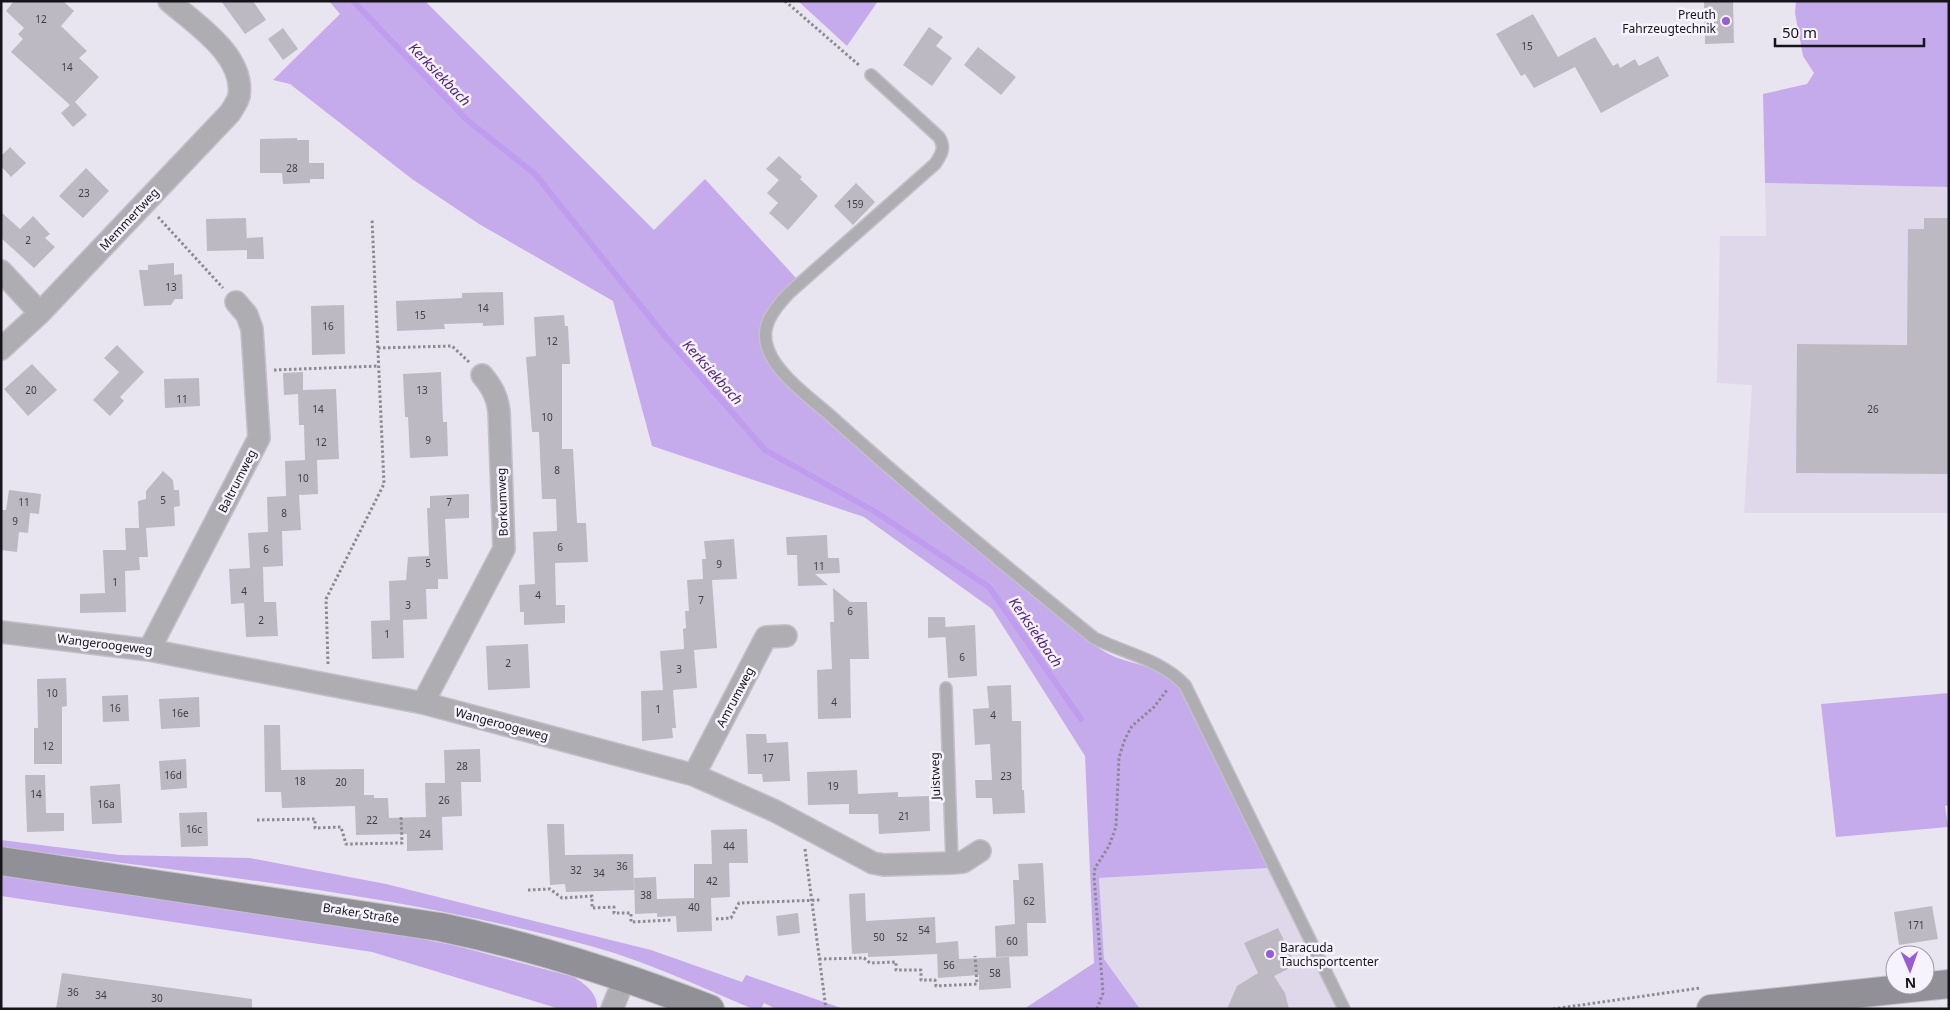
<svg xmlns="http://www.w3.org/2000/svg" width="1950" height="1010" viewBox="0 0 1950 1010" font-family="'Noto Sans',sans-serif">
<rect width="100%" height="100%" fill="#e9e5f0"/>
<path fill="#dfd8ea" d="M1765 183 1949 187V513H1744L1752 385 1717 383 1720 236H1766Z
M1268 868 1336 1009H1140L1104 959 1099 878Z"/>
<path fill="#c6abec" d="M329 1H425L654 230 705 179 797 279C772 304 756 314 765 351L891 476 1090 642C1100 649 1109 655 1121 659 1145 667 1161 668 1179 688L1268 868 1099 878 1104 959 1140 1009H1024L1094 963 1085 756 992 609 864 517 652 446 613 301 479 224 412 179 290 84 273 80 340 14Z
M798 1H878L847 46Z
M1796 1H1948V187L1765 183 1763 94 1807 84 1814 73 1803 56 1795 13Z
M1949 693V805L1945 806 1948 827 1836 837 1821 704Z
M1 840 120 855 250 858 386 884 651 950 742 982 746 975 844 1009H776L764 1003 761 1009H753C701 987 648 962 594 947 401 894 199 874 1 847Z
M1 875 398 934 457 946 574 977C586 985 598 993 597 1009H560L372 952 1 896Z"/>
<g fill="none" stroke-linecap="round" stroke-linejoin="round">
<path stroke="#c09cef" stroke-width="6" d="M353 1 467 120 535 174 665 336 765 450 874 511 989 587 1081 719"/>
</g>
<path fill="#bdb9c3" d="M14 1H63L74 11 61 26 87 51 79 58 99 77 75 102 87 115 73 127 61 113 70 105 11 52 23 39 18 34 24 28 6 11Z
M221 1H253L266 20 245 34Z
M1704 1H1733L1734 43 1705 44Z
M1533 14 1558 57 1595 37 1613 66 1618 63 1620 68 1635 59 1639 66 1658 56 1669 76 1601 113 1575 67 1534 88 1525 74 1521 76 1496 34Z
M929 27 943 37 936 46 952 58 932 86 903 65Z
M283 28 298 49 283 60 268 39Z
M978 47 1016 77 1001 95 964 65Z
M297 138V140H309V163H324V179H310V183L283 184 282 173H260V139Z
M10 147 26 163 11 177 1 166V156Z
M779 156 802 177 800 179 818 196 788 230 769 213 778 203 767 193 779 180 766 169Z
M86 168 109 191 83 218 59 196Z
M856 183 875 202 853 225 834 206Z
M1 212 20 229 33 216 50 234 45 238 55 247 34 268 1 238Z
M246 218 247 244V238L263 237 264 259H247V250L207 251 206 219Z
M1924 218H1949V474L1796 473 1797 344 1907 345 1908 229H1924Z
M174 263V275L182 274 183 299H175L171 305 144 306 139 270H148V265Z
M503 292 504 325 483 326V323L444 324 445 329 397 331 396 301 462 298V293Z
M344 305 345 354 312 355 311 306Z
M564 315 565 326H568L570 364H562V449H573L577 523H586L588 562 555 563 556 605H565V623L524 625V612H520L519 585 535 584 533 532 557 531 556 499H542L539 432H532L526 357 536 356 534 317Z
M117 345 144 372 120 397 124 401 110 416 93 400 119 372 104 358Z
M32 364 57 390 28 416 4 389Z
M303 372V390L336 389 339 459 317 460 318 494 299 495 301 530 268 532 267 497 286 496 285 461 305 460 304 425H299L298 394 284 395 283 373Z
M441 372 443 422H447L448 456 410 458 408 417H405L403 374Z
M199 378 200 406 165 408 164 379Z
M163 471 173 480 174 490H179L180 506 174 507 175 526 146 528 148 557H139L140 570 125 571 126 612 80 613V594L105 593 103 550H126L125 528H139L138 501 146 499V491Z
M9 490 41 494 39 514 30 513 28 533 19 532 17 552 1 550V510H6Z
M469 494V518L445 519 448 579H438V589H426L427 619 403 620 404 658 372 659 371 621 390 620 389 581 406 580 408 557 429 556 427 508H430V496Z
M282 531 283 566 263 567 264 602H276L278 636 246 637 244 603 231 604 229 569 250 568 248 533Z
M827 535 828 558H839L840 573 815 574 828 585 798 586 797 555H787L786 537Z
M734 539 737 579 712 580 717 648 694 650 697 688 673 690 676 728H672L673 738 642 741 641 691 663 690 660 651 684 649 683 629 686 628 685 611H689L687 580 703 579 702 559H706L704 541Z
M833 588 850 602H867L869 659H850L851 718 818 719 817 670 832 669 830 622H834Z
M928 617H945L946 637 928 638Z
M975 625 977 676 948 678 945 627Z
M528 644 530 688 488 690 486 646Z
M66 678 67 706 62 707V764H34V728H38L37 679Z
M1011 685 1012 721H1021L1022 790H1024L1025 813 993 814 992 798H976L975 780H992L990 744 975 745 973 709 989 708 987 686Z
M128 695 129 721 103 722 102 696Z
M199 697 200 727 161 729 159 699Z
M264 725H280L281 770 364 769V795H374V798H388L389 818 426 817 425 783H445L444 750 480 749 481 782H461L462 816 442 817 443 850 407 851V834L356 835 355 806 282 808 281 792H265Z
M746 734H766L767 743 788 742 790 781 763 782 762 774H748Z
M186 759 187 788 161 790 159 761Z
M857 770 858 794 898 792V797L929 796 930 831 879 834 878 814H849V804L808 805 807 772Z
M25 775H45L46 813H64V831L27 832Z
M120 784 122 823 92 824 90 786Z
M207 812 208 846 181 847 179 813Z
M547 824H564L565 855 633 854 634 890 566 892 565 884 550 885Z
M747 829 748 863H729L730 897 711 898 712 931 677 932 676 916 657 917V913L635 914 634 878 656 877 657 899 694 898V864H712L711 830Z
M1043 863 1046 923H1027L1028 956 996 957 995 926 1015 924 1013 880H1019L1018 864Z
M865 893 866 921 935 917 936 943 958 941 959 959 1009 957 1011 988 979 990V975L938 978 937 952V954L868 957V953L852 954 849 894Z
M1932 906 1938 939 1899 945 1894 912Z
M798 913 800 933 778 936 776 916Z
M1278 928 1296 965 1274 976 1285 993 1289 1009H1227L1237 986 1258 973 1244 943Z
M62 973 252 999V1009H56Z"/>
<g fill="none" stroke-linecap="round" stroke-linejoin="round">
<g stroke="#c3bfc9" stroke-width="14">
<path id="service" d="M871 75 939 137C946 148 941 155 935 164L789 293C775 308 759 326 768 349 776 374 813 400 833 418 917 494 1006 566 1094 638 1126 654 1160 659 1185 685L1344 1009
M946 688 952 863"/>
</g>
<g stroke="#c3bfc9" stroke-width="24">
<path id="minor" d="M1 271 40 313
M1 349 40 313 230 113C233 108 238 101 239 96 245 55 195 24 169 1
M1 632 149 650 423 703 694 775 775 811 873 863 884 865 952 863 963 862 980 851
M149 650 259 438 252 329 247 315 236 302
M423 703 504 549 499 411C497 396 492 387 482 375
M694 775 766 637 786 636
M612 1009 625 977"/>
</g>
<g stroke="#c3bfc9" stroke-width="30">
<path id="secondary" d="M1 861 440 927C533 946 622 975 710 1009
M1711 1009 1949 984"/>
</g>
<path stroke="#8c8a91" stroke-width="3" stroke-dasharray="2.5 2.5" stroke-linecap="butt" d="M785 1 860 66
M158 217 223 288
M378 348 452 346 469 362
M274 370 379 366
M328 664 326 599 384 484 372 219
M257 820 315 819V828L341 827 346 844 402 843 401 816
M805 849 826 1009
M528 890 550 889 562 898 592 896V908L614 907V913H631V922L672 920
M716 919 731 918 739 903 820 900
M819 959 864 958 870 963 896 962V970H921V980H935L936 986 977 984 975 956
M1097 1009 1103 993 1094 876 1095 868 1109 846 1116 827 1119 757 1125 739 1132 726 1154 707 1167 690
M1553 1009 1700 988"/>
<use href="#service" stroke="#aeadb1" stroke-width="11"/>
<use href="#minor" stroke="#aeadb1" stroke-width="21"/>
<use href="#secondary" stroke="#929097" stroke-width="28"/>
</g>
<g fill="#965dd5" stroke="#f7f3fe" stroke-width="2">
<circle cx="1726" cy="21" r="5"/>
<circle cx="1270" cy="954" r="5"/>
</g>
<g text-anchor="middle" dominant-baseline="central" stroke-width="5" stroke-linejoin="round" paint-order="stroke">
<g font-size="10" fill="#3f3d43">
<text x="41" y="19">12</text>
<text x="1527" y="46">15</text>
<text x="67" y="67">14</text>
<text x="292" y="168">28</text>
<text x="84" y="193">23</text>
<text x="855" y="204">159</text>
<text x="28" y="240">2</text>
<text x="171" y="287">13</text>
<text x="483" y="308">14</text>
<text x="420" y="315">15</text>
<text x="328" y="326">16</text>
<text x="552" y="341">12</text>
<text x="31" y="390">20</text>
<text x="422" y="390">13</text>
<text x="182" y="399">11</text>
<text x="318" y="409">14</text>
<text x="1873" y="409">26</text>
<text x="547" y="417">10</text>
<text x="428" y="440">9</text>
<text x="321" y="442">12</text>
<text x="557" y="470">8</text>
<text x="303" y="478">10</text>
<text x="163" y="500">5</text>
<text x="24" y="502">11</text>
<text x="449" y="502">7</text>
<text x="284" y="513">8</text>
<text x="15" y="521">9</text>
<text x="560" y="547">6</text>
<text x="266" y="549">6</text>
<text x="428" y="563">5</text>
<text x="719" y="564">9</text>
<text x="819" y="566">11</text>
<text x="115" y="582">1</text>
<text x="244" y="591">4</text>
<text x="538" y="595">4</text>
<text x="701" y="600">7</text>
<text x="408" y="605">3</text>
<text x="850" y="611">6</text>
<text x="261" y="620">2</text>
<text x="387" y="634">1</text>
<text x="962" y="657">6</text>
<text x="508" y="663">2</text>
<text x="679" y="669">3</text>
<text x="52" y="693">10</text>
<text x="834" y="702">4</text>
<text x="115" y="708">16</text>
<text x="658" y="709">1</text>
<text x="180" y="713">16e</text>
<text x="993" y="715">4</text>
<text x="48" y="746">12</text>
<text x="768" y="758">17</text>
<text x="462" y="766">28</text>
<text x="173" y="775">16d</text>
<text x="1006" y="776">23</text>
<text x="300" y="781">18</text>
<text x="341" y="782">20</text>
<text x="833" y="786">19</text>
<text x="36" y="794">14</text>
<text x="444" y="800">26</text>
<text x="106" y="804">16a</text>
<text x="904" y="816">21</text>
<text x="372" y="820">22</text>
<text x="194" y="829">16c</text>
<text x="425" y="834">24</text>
<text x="729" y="846">44</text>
<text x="622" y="866">36</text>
<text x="576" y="870">32</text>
<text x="599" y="873">34</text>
<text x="712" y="881">42</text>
<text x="646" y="895">38</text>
<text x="1029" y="901">62</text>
<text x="694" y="907">40</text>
<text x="1916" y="925">171</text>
<text x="924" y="930">54</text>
<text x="879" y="937">50</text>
<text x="902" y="937">52</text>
<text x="1012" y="941">60</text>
<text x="949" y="965">56</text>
<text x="995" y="973">58</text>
<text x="73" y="992">36</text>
<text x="101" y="995">34</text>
<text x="157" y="998">30</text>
</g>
<g font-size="12" fill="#151418" stroke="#f7f3fe" text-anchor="end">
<text x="1716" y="14">Preuth<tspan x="1716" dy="14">Fahrzeugtechnik</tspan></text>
<text x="1280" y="947" text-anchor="start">Baracuda<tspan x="1280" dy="14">Tauchsportcenter</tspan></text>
</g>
<g font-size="12" fill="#151418" stroke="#f7f3fe">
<text transform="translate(129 219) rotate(-47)">Memmertweg</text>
<text transform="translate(237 481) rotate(-63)">Baltrumweg</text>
<text transform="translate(502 502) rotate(-92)">Borkumweg</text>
<text transform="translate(105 644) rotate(7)">Wangeroogeweg</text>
<text transform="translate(735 697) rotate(-62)">Amrumweg</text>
<text transform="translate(502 724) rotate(15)">Wangeroogeweg</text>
<text transform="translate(935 776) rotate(-92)">Juistweg</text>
<text transform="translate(361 913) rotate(9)">Braker Straße</text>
</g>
<g font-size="14" font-style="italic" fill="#532281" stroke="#f7f3fe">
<text transform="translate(440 74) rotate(46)">Kerksiekbach</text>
<text transform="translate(713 372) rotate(48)">Kerksiekbach</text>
<text transform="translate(1036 632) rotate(55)">Kerksiekbach</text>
</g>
</g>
<rect width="1950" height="1010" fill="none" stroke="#151418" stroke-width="5"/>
<g transform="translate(1910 970) rotate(178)"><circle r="24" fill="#f7f3fe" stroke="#9d9aa2"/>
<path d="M0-4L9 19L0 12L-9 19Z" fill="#965dd5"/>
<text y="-8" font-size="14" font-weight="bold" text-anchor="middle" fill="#151418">N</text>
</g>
<path d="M1775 38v8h149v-8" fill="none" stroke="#151418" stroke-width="2.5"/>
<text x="1782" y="38" font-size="15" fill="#151418" stroke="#f7f3fe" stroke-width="4" paint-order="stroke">50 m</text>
</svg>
